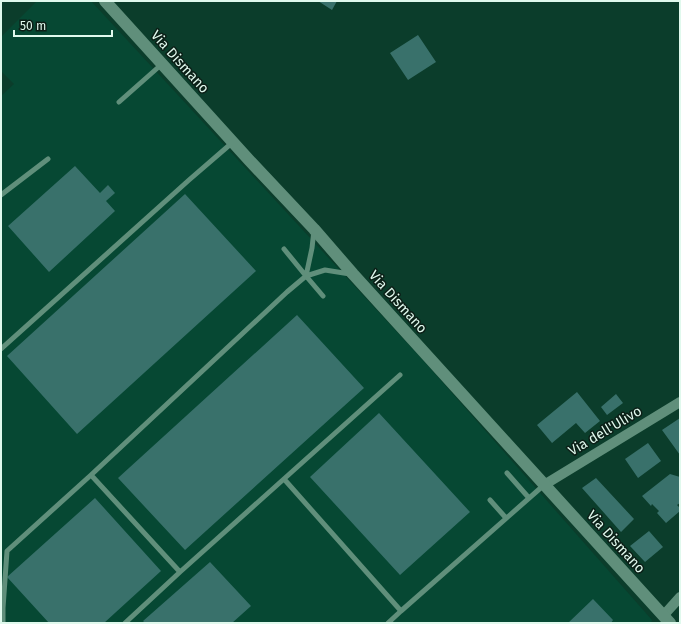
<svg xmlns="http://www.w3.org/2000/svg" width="681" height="624" viewBox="0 0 681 624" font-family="'Fira Sans',sans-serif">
<rect width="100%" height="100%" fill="#0b3d2b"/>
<path fill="#064833" d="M37 1H91L422 359 652 620 651 623H1V96L14 84 1 71V37Z"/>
<path fill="#39716b" d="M318 1H337L332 10Z
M418 35 436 62 408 80 390 53Z
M75 166 100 193 108 185 115 193 106 201 115 211 49 272 8 226Z
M185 194 256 271 77 434 7 356Z
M297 315 364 388 185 550 118 478Z
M577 392 600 421 585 433 576 423 552 443 537 425Z
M616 394 623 403 607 415 601 407Z
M379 413 470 512 400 575 310 477Z
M680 418V455L662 430Z
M648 443 661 461 638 478 625 459Z
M670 474 680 477V503L677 505 680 508V511L666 523 657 513 659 511 652 504 651 506 642 496Z
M596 478 634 519 621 532 582 488Z
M95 498 161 571 104 623H49L7 577Z
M649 531 663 547 645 562 630 546Z
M210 562 251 606 232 623H145L143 621Z
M593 599 613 620 611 623H568Z"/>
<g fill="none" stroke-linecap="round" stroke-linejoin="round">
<path stroke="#608f7b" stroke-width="5" d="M119 102 162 64
M1 195 48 159
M284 249 306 276 323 296
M350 274 325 270 306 276 287 292 91 475 180 572 400 375
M306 276 312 248 314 230
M1 349 189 180 233 142
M507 473 529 498
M284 479 401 611 544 485
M490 500 506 518
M3 623V608L7 551 91 475
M125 623 180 572
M388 623 401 611"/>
<path stroke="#608f7b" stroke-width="10" d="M544 485 680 402
M663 616 680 597"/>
<path stroke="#608f7b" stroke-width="12" d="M105 1 249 160 314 229 353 274 670 623"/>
</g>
<g text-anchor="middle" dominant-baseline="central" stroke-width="3" stroke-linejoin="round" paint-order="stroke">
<g font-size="14" fill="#e0f9ed" stroke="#0c1f17">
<text transform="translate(180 62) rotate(48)">Via Dismano</text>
<text transform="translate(398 302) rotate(48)">Via Dismano</text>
<text transform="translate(605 431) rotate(-31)">Via dell'Ulivo</text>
<text transform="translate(616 542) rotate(48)">Via Dismano</text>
</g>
</g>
<rect width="681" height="624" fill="none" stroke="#e0f9ed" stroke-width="4"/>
<path d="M14 30v6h98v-6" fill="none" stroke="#e0f9ed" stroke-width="2"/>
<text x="20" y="30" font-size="12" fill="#e0f9ed" stroke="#0c1f17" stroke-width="3" paint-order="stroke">50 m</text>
</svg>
